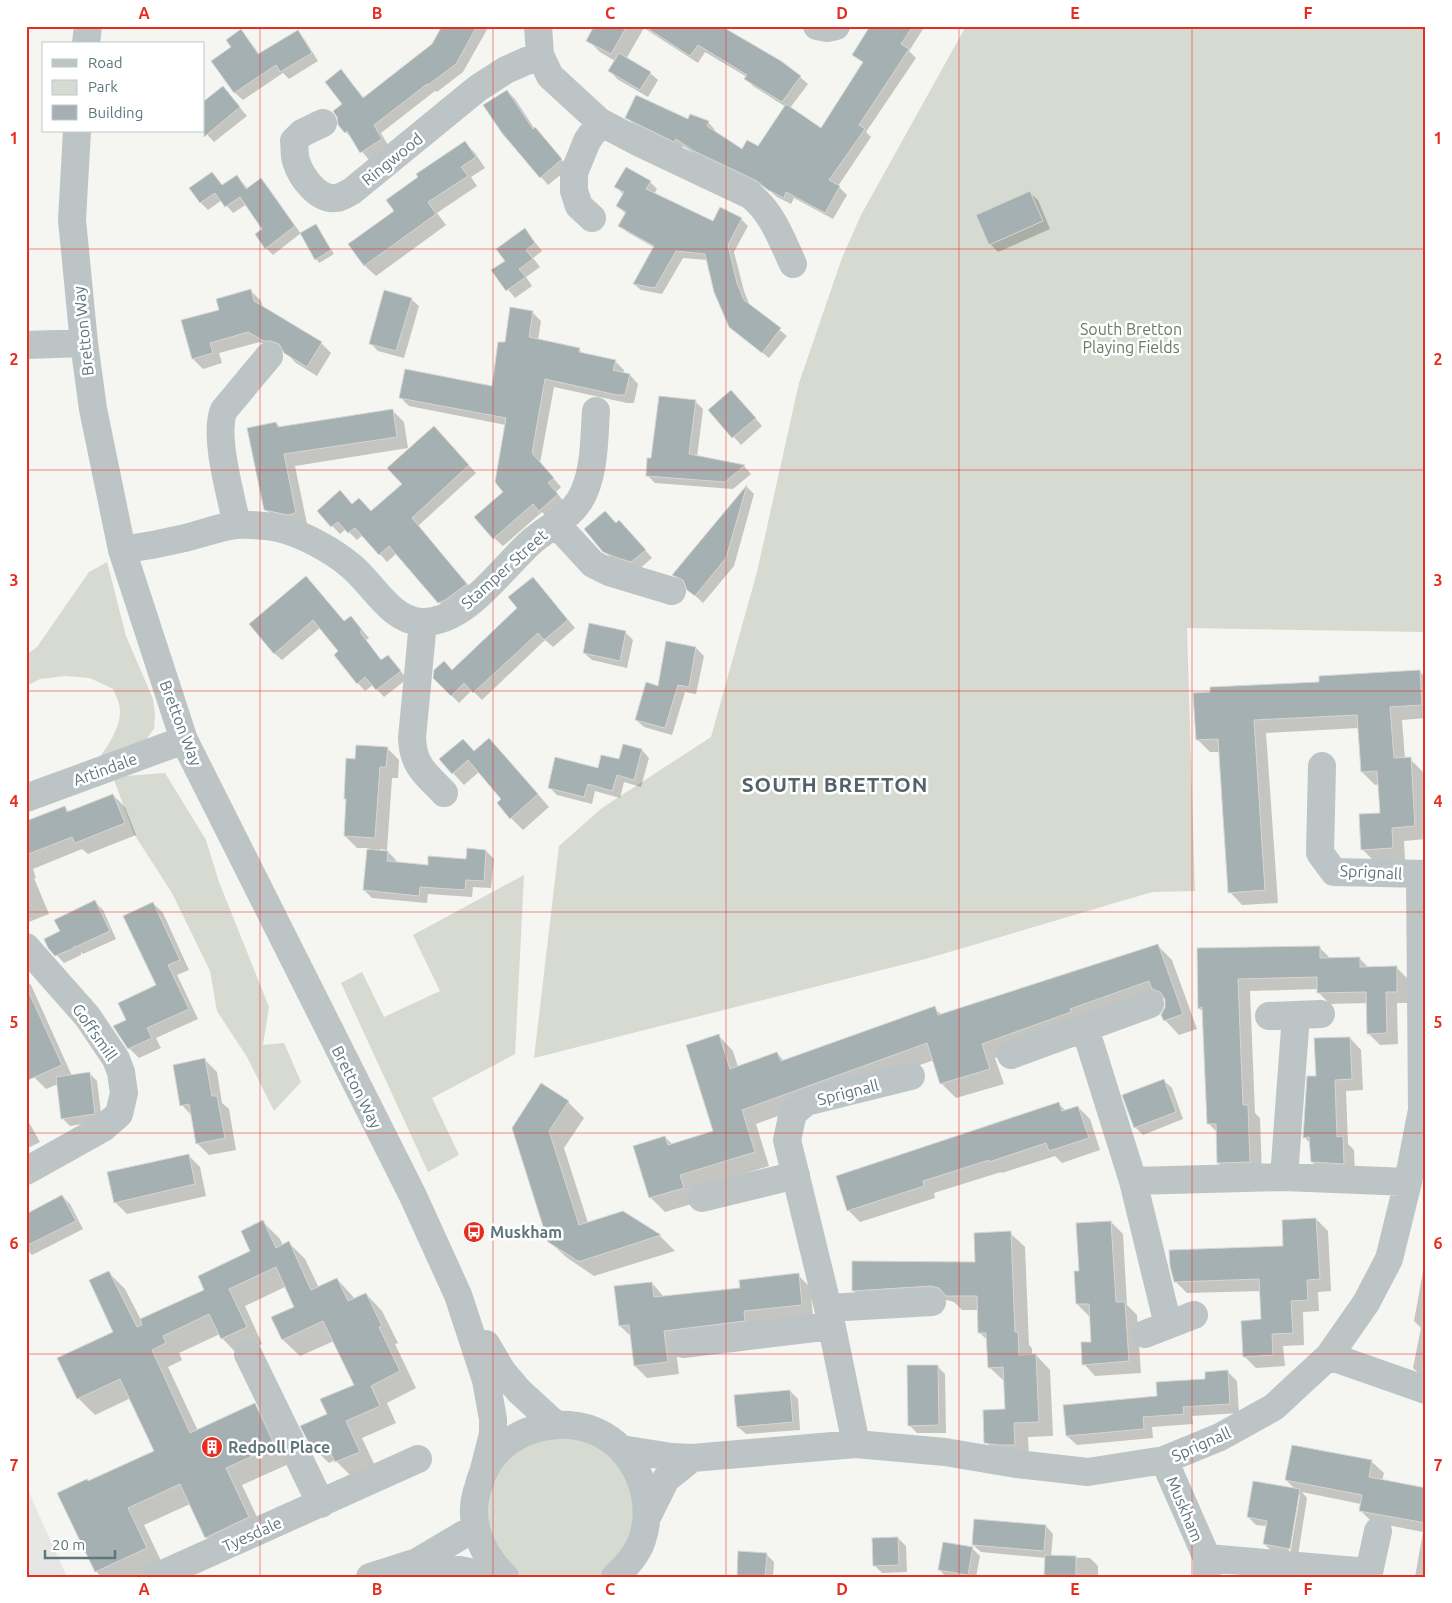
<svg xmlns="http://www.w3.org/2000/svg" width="1452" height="1603" viewBox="0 0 1452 1603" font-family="Ubuntu,sans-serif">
<rect width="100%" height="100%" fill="#f5f5f1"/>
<path fill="#e6e6e5" d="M26 1486 67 1577H26Z"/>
<path fill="#d6dad0" d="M966 26H1426V632L1187 628 1195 891 1152 892 929 958 534 1058 559 846 602 808 711 737 757 572 799 383 842 258 861 215Z
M107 562 126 636 153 699 155 714 154 729 144 742 99 758C109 745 124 722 119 704 118 699 115 694 113 689L90 678 65 676 40 679 26 686V655L37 647 89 572Z
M165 773 206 840 219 882 269 1007 263 1045 284 1043 301 1082 274 1111 247 1057 217 1011 210 971 172 893 134 834 113 777Z
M524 875 515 1054 432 1098 459 1155 428 1172 341 983 362 972 384 1017 440 991 413 935Z
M579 1426 645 1493 615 1577H505L493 1564 483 1473 495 1454Z"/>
<path fill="#0003" d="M444 26H489L463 72 437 92 435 91 381 133 389 147 369 160 346 132 341 71 364 98 433 45Z
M591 26H707L800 77 808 84 790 108 821 130 865 63 884 26H925L909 51 916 58 866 132 871 137 838 186 847 195 833 219 794 198 791 204 777 197 766 188 703 159 683 146 682 149 634 125 627 117 708 122 715 130 714 132 742 151 758 148 786 107 753 86 746 79 747 77 705 52 698 63 644 28 626 59 650 73 658 80 648 97 617 79 610 71 615 61 600 52 588 40 594 29Z
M241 31 248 39 260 55 298 32 305 40 318 61 289 79 283 73 243 100 235 93 213 61 233 48Z
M223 88 247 116 214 142 204 131V103Z
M507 91 515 99 534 128 569 168 548 185 503 132Z
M465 143 475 153 485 168 471 177 477 186 437 213 446 225 376 276 365 266 350 245 396 211Z
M212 174 223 186 237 176 248 189 261 180 268 187 301 234 316 225 334 254 319 263 301 233 273 255 266 248 264 229 247 204 233 213 222 200 208 210 201 203 191 189Z
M650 182 657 189 654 194 713 223 741 219 748 226 734 252 744 291 750 306 787 336 769 358 730 326 707 260 683 258 662 294 641 290 634 284 655 248 627 232 620 226 626 214 617 206 624 195 616 187Z
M1030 193 1038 200 1050 229 998 252 990 244Z
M525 230 542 251 533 258 540 267 526 277 532 286 515 298 493 271 507 261Z
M251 291 261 301 263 308 321 343 331 353 317 376 296 363 284 351H275L260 342 219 353 222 363 203 369 193 359 221 311Z
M411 299 419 306 404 358 378 351 370 343Z
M532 312 541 321 538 340 579 350 584 354 615 361 624 370 623 374 630 375 638 384 634 403H627L554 387 540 463 561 487 556 492 566 504 549 519 542 512 503 546 494 538 505 492 506 425 409 406 400 397 493 388 507 344Z
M739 399 762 426 741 445 710 410Z
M695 401 703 409 697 457 744 466 751 474 733 489 655 483 648 476 652 460Z
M392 410 404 422 408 448 295 466 307 524 278 522 266 510 276 423 281 428Z
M441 435 476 473 418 526 474 592 446 610 397 553 387 562 363 535 357 540 346 529 340 534 318 511 352 505 371 512 403 485Z
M747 487 754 494 734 566 703 603 688 589 686 585 674 575Z
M616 524 627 529 652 558 639 569 612 559 604 551Z
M306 577 344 622 351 617 358 625 369 638 366 640 382 661 395 664 407 679 384 697 373 685 365 691 358 683 340 651 321 627 282 660 274 653Z
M540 587 575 628 553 647 545 640 482 700 472 690 459 703 451 695 452 672Z
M590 625 626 633 633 640 627 668 592 660 584 653Z
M696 648 704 656 696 694 685 692 672 735 644 727 636 720 659 687Z
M1420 672 1426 678V718L1402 720 1405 759H1410L1423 772 1426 839 1404 841 1405 860 1375 862 1362 849 1381 814 1379 784 1375 785 1362 772 1359 728 1266 733 1278 903 1242 905 1230 892 1220 752H1210L1197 739 1320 683Z
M463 740 475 752H501L549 807 523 830 511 818 503 800 479 772 464 785 453 773Z
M387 748 399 760 398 778H392L387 850 380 849V851L388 852 396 860 395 863 429 867 467 861 486 851 494 859 491 888 473 887 472 897 428 894 427 903 372 898 364 890 369 848H357L345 836 348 801 345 798 356 760Z
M642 750 649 758 641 787 624 782 620 798 595 791 592 804 557 795 549 787 599 769Z
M113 795 125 807 136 835 88 854 82 849 33 869 36 878H34L49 914 26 923V823L65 807 69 812Z
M95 902 103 910 116 939 83 954 81 952V955L64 963 49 947 61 932Z
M153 903 163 913 189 970 177 975 198 1019 156 1038 161 1048 139 1058 129 1048 127 1021 157 986Z
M1157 945 1172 960 1197 1029 1179 1035 1165 1020 1166 1001 1161 996 1084 1024 1085 1026 995 1058 1004 1084 956 1098 941 1083 934 1060 756 1124 769 1166 694 1189 698 1202 665 1212 650 1197 665 1137 673 1145 714 1132 719 1036 733 1051 738 1067 777 1053 784 1061 934 1008 942 1015Z
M1319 947 1331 959 1359 958 1369 968 1396 967 1408 979V1003H1397L1398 1044 1380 1045 1368 1033 1367 1003 1330 1004 1318 992V989L1250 991 1255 1113 1260 1118 1262 1174H1230L1218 1163 1217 1132 1208 1123 1204 1013 1199 1008 1198 950Z
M26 980 31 985 72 1076 89 1073 97 1081 102 1121 70 1126 62 1118 58 1084 46 1089 34 1077 26 1059Z
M1350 1038 1361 1050 1363 1090 1346 1091 1348 1144 1354 1150 1355 1175 1324 1174 1312 1162 1311 1144 1304 1137 1318 1077Z
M205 1060 217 1072 222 1103 229 1109 236 1150 209 1155 197 1143 192 1116 182 1105Z
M1164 1081 1172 1088 1183 1119 1143 1135 1135 1127Z
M568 1102 584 1118 564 1148 588 1223 623 1212 660 1236 675 1251 594 1276 566 1257 549 1241 513 1128Z
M1059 1104 1066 1111 1078 1107 1090 1119 1100 1150 1062 1163 1055 1156 1002 1173 1001 1172 934 1193 935 1198 860 1222 848 1210Z
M26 1117 40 1142 26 1149Z
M188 1155 200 1167 206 1196 127 1214 115 1202Z
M62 1196 70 1204 83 1229 32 1255 26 1249V1215Z
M1316 1219 1328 1231 1331 1291 1318 1292 1319 1311 1303 1312 1304 1345 1283 1346 1285 1366 1256 1368 1244 1356 1263 1320 1261 1291 1187 1293 1175 1281 1284 1247Z
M263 1222 280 1239 283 1246 289 1243 305 1259 319 1288 337 1279 355 1299 366 1294 382 1311 398 1343 395 1344 416 1388 387 1403 396 1423 362 1438 376 1468 353 1478 335 1460 329 1463 312 1447 329 1415 355 1385 334 1341 300 1356 283 1340 273 1318 296 1307 287 1286 245 1306 262 1344 238 1355 222 1338 220 1334 179 1353 182 1360 168 1367 198 1431 254 1405 271 1422 291 1463 242 1485 265 1534 222 1554 206 1537 190 1504 144 1525 163 1565 137 1577H101L96 1571 88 1482 155 1451 131 1398 95 1415 78 1398 114 1332 108 1272 125 1289 141 1320 206 1290 252 1252Z
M1111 1222 1123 1234 1127 1305 1137 1315 1141 1373 1095 1376 1084 1364 1093 1343 1091 1315 1089 1316 1077 1304 1080 1272Z
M1010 1233 1025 1247 1029 1345 1032 1348V1355H1036L1050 1370 1053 1436 1028 1437 1029 1459 1000 1457 986 1442 1006 1410 1005 1382 989 1367 988 1341 980 1333 979 1310H962L954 1302 947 1300 867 1305 853 1290 977 1263Z
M1426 1255V1380L1413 1368 1421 1328 1414 1321Z
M798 1275 810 1287 813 1316 675 1342 679 1374 647 1378 635 1366 632 1337 620 1326 652 1283 664 1297 741 1289Z
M937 1366 945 1374 946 1433H917L909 1425Z
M1227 1371 1237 1381 1239 1413 1192 1416 1193 1424 1152 1427 1153 1438 1077 1445 1067 1436 1158 1397Z
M790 1391 798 1399 800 1430 746 1434 738 1427Z
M1293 1447 1372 1462 1384 1473 1382 1481 1426 1489V1577H1415L1423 1532 1372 1522 1360 1510 1361 1504 1302 1492 1307 1498 1298 1556 1290 1555 1300 1495H1298L1288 1554 1272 1551 1264 1544 1267 1526 1256 1525 1248 1517 1296 1490 1286 1480Z
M1046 1526 1053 1534 1051 1557 1090 1558 1098 1566V1577H1045L1046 1558 981 1552 973 1545Z
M898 1538 906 1546 907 1572 882 1573 874 1565Z
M972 1548 980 1556 976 1577H946L939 1569Z
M766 1554 774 1562 773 1577H738Z"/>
<path fill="#a5b0b3" stroke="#d7d6d4" d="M442 26H477L456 64 428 85 427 84 374 125 382 139 360 153 347 131 345 133 338 125 337 117 333 111 342 104 325 82 341 69 363 98 432 44Z
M594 26H627L611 54 586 41Z
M644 26H721L781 61 801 76 782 102 744 79 747 75 698 45 690 56Z
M870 26H913L901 44 909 49 859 125 865 129 829 180 840 186 825 213 786 192 784 198 768 190 757 181 694 151 676 139 674 142 625 118 636 95 688 119 690 114 709 121 707 126 742 149 747 140 758 146 786 104 821 128 863 62 852 55Z
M241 29 258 54 298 30 312 53 280 72 276 65 234 93 211 61 231 47 226 40Z
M619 53 651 72 640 90 608 71Z
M223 86 240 107 204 137V101Z
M507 90 533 129 535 127 562 159 540 178 502 133 483 105Z
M465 141 476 157 461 167 468 176 428 202 436 214 364 266 348 244 394 211 386 200 418 177 416 174Z
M626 167 651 181 646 189 713 221 720 207 742 218 728 245 737 283 744 300 781 328 762 353 729 327 714 292 705 254 676 251 655 288 633 284 654 246 618 226 626 212 616 206 624 192 614 187Z
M212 172 222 185 237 175 246 189 261 178 295 226 265 249 255 234 262 229 240 197 225 207 215 193 200 203 189 188Z
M1030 191 1043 221 989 245 976 215Z
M316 224 331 250 315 260 300 233Z
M525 228 535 243 526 250 533 259 519 269 526 277 506 291 491 270 505 261 496 249Z
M251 289 254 301 322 342 307 367 284 353 279 344 271 341H264L248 332 210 343 213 353 192 359 181 320 219 310 216 299Z
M384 290 412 298 396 351 369 344Z
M510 307 533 311 529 337 580 348 579 352 616 360 613 370 630 374 625 395H617L545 379 532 453 554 478 548 483 558 494 539 511 533 504 493 539 474 517 503 492 495 482 506 418 399 398 405 369 492 386 498 342H505Z
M731 390 756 418 732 438 708 410Z
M659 396 696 400 689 454 745 465 725 482 646 476 647 458H651Z
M393 409 397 437 284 454 296 513 288 515 264 510 247 428 276 422 278 427Z
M434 426 469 465 412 518 467 584 445 600 438 603 389 546 379 555 355 528 348 533 338 522 331 527 317 511 340 490 352 504 359 498 371 511 402 484 387 468Z
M747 485 726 558 695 596 687 590 683 580 672 575Z
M605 511 616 523 619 520 646 550 631 562 615 557 603 552 584 529Z
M306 576 344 621 351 616 362 630 360 632 381 660 388 655 401 671 376 690 365 677 357 684 334 655 338 651 313 620 274 654 249 624Z
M533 577 568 620 544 640 538 633 473 693 464 683 451 696 433 678 434 670 444 661 452 670 517 608 508 597Z
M589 623 626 631 620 661 583 653Z
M666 641 696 647 689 687 678 685 665 728 635 720 646 682 658 686Z
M1420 670 1422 705 1390 707 1394 758 1411 757 1415 826 1392 828 1393 848 1361 850 1359 814 1380 813 1377 771 1361 772 1357 715 1254 720 1265 890 1228 893 1218 739 1196 740 1193 693 1210 692V687L1319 682V676Z
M489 738 538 794 510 819 497 803 501 799 468 760 452 774 439 759 463 739 474 751Z
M623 744 642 749 634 780 617 775 612 791 588 784 584 797 548 788 555 757 598 768 601 755 619 759Z
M356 745 388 747 386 767H380L375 838 344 836 346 799H344L346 758 355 759Z
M113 794 125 823 75 843 72 837 26 855V821L65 806 67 812Z
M467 848 486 850 484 881 466 880 465 890 420 887 419 896 363 890 367 849 388 851 387 861 428 865V856L466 859Z
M95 900 110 931 75 947 74 946V948L55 956 48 948 44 939 60 931 54 920Z
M153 902 180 960 168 965 189 1009 147 1028 152 1038 128 1049 113 1026 126 1020 118 1003 156 985 123 916Z
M1158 944 1183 1014 1164 1021 1161 1015 1165 1007V999L1160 992 1152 989 1149 981 1070 1009 1071 1012 982 1044 990 1069 940 1084 927 1043 742 1110 755 1152 680 1175 684 1188 649 1198 633 1146 665 1136 668 1145 713 1131 686 1045 719 1034 730 1069 777 1052 781 1061 935 1006 938 1015Z
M1320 946V958L1360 957V967L1397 966V992H1386L1387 1033 1367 1034 1366 992 1317 993V977L1238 979 1243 1105H1248L1250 1162 1217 1163 1216 1124H1207L1202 1007 1198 1009 1197 948Z
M26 986 62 1065 26 1081Z
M1350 1037 1352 1079 1335 1080 1337 1137 1343 1136 1344 1164 1311 1162 1309 1137 1303 1138 1307 1076H1316L1314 1038Z
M205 1058 212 1096H217L225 1138 196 1144 189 1104 180 1106 173 1065Z
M90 1072 95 1114 61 1119 56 1077Z
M1164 1079 1176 1112 1134 1128 1122 1095Z
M541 1083 569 1101 549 1131 579 1225 623 1211 661 1235 581 1261H578L548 1242 512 1128Z
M1059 1102 1062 1111 1078 1106 1089 1138 1049 1151 1046 1143 989 1162V1160L923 1181 924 1186 847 1211 836 1176Z
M189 1154 195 1184 114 1203 107 1172Z
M62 1195 76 1221 26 1246V1214Z
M1316 1218 1320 1279 1307 1280 1308 1300 1291 1301 1293 1333 1272 1334 1273 1355 1243 1357 1241 1321 1261 1319 1259 1279 1174 1282 1170 1266 1169 1250 1283 1246 1282 1220Z
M263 1220 276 1248 289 1241 311 1290 337 1278 348 1301 366 1293 382 1326 379 1327 400 1371 371 1386 380 1406 346 1421 360 1452 335 1462 325 1441 311 1447 300 1426 327 1414 320 1399 354 1385 323 1321 282 1340 271 1317 294 1307 276 1267 229 1289 247 1327 221 1339 209 1314 163 1336 166 1343 152 1350 190 1433 255 1403 275 1446 226 1468 249 1517 205 1538 180 1484 128 1508 147 1548 95 1572 57 1493 87 1479 88 1481 154 1451 120 1379 77 1399 57 1358 113 1332 89 1280 109 1271 137 1327 142 1325 140 1319 204 1290 198 1276 250 1251 241 1231Z
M1111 1221 1116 1302H1125L1129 1361 1082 1365 1081 1342H1091L1089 1304H1076L1074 1271H1079L1076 1223Z
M1011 1231 1015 1332H1018L1019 1355 1036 1354 1039 1422 1014 1423 1015 1445H999L984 1443 983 1410 1005 1409 1003 1367 988 1368 986 1333H978L977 1296H946L939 1288 931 1286 852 1291V1261L975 1262 974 1233Z
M799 1273 802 1305 744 1311 745 1321 664 1331 668 1362 634 1366 629 1325 619 1326 614 1286 652 1282 654 1297 740 1288 739 1280Z
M907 1365H938L939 1425 908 1426Z
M1228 1370 1230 1404 1183 1407 1184 1414 1143 1417 1144 1429 1066 1436 1063 1405 1157 1396 1156 1382 1205 1379V1372Z
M790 1390 793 1422 737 1427 734 1395Z
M1292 1445 1372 1460 1369 1477 1426 1488V1523L1359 1511 1362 1495 1285 1480Z
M1253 1481 1300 1489 1290 1549 1263 1544 1267 1521 1247 1517Z
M974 1519 1046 1525 1044 1551 972 1545Z
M898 1537 899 1565 873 1566 872 1538Z
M943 1542 973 1547 968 1575 938 1570Z
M738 1551 767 1553 765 1577H737Z
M1045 1555 1076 1556V1577H1044Z"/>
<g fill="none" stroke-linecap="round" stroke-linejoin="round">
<path stroke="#bdc4c6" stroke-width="28" d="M538 26 540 55 550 76 600 122 640 143 750 195C772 212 781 238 793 264
M817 26 827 28 836 26
M86 44 88 26
M323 123 302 133 294 141C295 148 294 155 296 161 301 177 318 201 337 198 342 197 348 193 352 191L478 88 506 70 540 55
M77 131 72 220 84 343 93 409 122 550 184 740 413 1196 458 1295 486 1380 493 1419V1434L483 1473
M592 218 579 206 574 191V173L587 141 600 122
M26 345 84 343
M556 524 593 564 609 572 672 591
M237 525C231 496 213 435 224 410L269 356
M122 550C143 547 164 543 185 538 202 534 219 527 236 525 247 524 268 526 278 528 303 534 332 550 351 566 373 584 390 620 421 622 465 624 502 568 531 542 547 528 568 519 580 500 595 475 594 439 596 411
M423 622 412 738C413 766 426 774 444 793
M1322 766 1320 853 1334 872 1426 874
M26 798 184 740
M26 947 87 1016 116 1059 121 1072 124 1093 119 1114 103 1128 26 1171
M1269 1016 1321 1014
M1085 1028 1133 1181 1168 1325
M1011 1055 1150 1004
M1284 1177 1296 1015
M1133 1181 1284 1177 1408 1182
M702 1198 796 1175
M828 1308 932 1302
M1145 1334 1194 1315
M486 1344 502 1371 519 1391 555 1424
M683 1344 831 1326
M248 1354 321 1504
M1329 1356 1426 1390
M856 1444 828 1308 787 1140 793 1113 806 1102 911 1076
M621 1449 672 1457 692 1458 856 1444 945 1452 1016 1464 1088 1472 1164 1460 1220 1437 1274 1407 1329 1356 1366 1303 1389 1259 1408 1182 1422 1110 1420 875
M1164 1460 1207 1558V1577
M647 1517 666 1479 692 1458
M1207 1558 1368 1572
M417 1562 497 1577
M156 1577 418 1459
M370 1577 417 1562 476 1527
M505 1577C483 1555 467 1524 477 1491 479 1486 480 1479 483 1473 502 1429 562 1412 603 1435 639 1456 655 1501 642 1540 637 1555 626 1566 615 1577
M1368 1577 1378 1531"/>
</g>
<path fill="none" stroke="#e72d20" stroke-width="1" stroke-opacity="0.55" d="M260 26V1577M493 26V1577M726 26V1577M959 26V1577M1192 26V1577M26 249H1426M26 470H1426M26 691H1426M26 912H1426M26 1133H1426M26 1354H1426"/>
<defs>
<g id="bus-disc" transform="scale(1.125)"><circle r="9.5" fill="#e72d20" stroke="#fff"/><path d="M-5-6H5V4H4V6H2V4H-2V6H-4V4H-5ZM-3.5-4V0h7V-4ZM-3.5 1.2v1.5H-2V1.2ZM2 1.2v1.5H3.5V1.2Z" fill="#fff"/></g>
<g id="building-disc" transform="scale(1.125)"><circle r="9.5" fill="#e72d20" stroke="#fff"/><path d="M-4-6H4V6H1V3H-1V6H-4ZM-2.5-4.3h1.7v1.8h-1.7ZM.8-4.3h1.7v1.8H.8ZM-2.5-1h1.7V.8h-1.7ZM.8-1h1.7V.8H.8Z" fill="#fff"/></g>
</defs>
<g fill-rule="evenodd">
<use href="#bus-disc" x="474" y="1232"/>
<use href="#building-disc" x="212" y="1447"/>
</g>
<g text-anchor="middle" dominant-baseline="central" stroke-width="5" stroke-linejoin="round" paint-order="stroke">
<g font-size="16" fill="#5f767d" stroke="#fff">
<text transform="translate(392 159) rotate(-39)">Ringwood</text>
<text transform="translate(83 331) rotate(-96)">Bretton Way</text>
<text transform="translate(504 569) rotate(-42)">Stamper Street</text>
<text transform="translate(181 723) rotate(69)">Bretton Way</text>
<text transform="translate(105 769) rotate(-20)">Artindale</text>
<text transform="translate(1371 872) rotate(3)">Sprignall</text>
<text transform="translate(95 1032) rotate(55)">Goffsmill</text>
<text transform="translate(357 1087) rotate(63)">Bretton Way</text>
<text transform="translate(848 1092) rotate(-14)">Sprignall</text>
<text transform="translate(1201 1444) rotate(-24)">Sprignall</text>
<text transform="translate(1185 1509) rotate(67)">Muskham</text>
<text transform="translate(252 1534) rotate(-24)">Tyesdale</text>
</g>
<g font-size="16" fill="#6b7a62" stroke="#fff">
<text x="1131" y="329">South Bretton<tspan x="1131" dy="18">Playing Fields</tspan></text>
</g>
<g font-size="16" font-weight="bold" fill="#5f767d" stroke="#fff" text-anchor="start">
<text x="490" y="1232">Muskham</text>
<text x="228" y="1447">Redpoll Place</text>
</g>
<g font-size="21" font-weight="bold" letter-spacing="1" fill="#526268" stroke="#fff">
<text x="835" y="784">SOUTH BRETTON</text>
</g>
</g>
<rect width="1452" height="1603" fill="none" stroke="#ffffff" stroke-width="55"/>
<rect x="42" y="42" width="162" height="90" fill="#ffffff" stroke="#bfc8cb"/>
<rect x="52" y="59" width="25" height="8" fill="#bdc4c6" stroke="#bfc8cb"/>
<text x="88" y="68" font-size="15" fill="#5f767d">Road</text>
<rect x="52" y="80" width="25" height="15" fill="#d6dad0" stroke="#bfc8cb"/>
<text x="88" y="92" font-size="15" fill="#5f767d">Park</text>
<rect x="52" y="105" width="25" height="15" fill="#a5b0b3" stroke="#bfc8cb"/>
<text x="88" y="118" font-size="15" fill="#5f767d">Building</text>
<path d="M45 1550v8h70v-8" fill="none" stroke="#5f767d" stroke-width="2.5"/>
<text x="52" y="1550" font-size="15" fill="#5f767d" stroke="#ffffff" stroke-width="4" paint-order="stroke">20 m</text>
<rect x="28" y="28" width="1396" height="1548" fill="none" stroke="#e72d20" stroke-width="2"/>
<g font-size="16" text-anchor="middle" font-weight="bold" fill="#e72d20">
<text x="144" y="19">A</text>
<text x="377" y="19">B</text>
<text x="610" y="19">C</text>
<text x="842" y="19">D</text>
<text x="1075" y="19">E</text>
<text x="1308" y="19">F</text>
<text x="14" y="144">1</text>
<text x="1438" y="144">1</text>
<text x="14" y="365">2</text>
<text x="1438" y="365">2</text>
<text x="14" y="586">3</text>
<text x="1438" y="586">3</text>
<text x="14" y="807">4</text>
<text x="1438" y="807">4</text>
<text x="14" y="1028">5</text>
<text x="1438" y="1028">5</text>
<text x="14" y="1249">6</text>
<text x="1438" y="1249">6</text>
<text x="14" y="1471">7</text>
<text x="1438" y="1471">7</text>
<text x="144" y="1595">A</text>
<text x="377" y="1595">B</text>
<text x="610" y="1595">C</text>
<text x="842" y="1595">D</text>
<text x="1075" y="1595">E</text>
<text x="1308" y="1595">F</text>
</g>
</svg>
